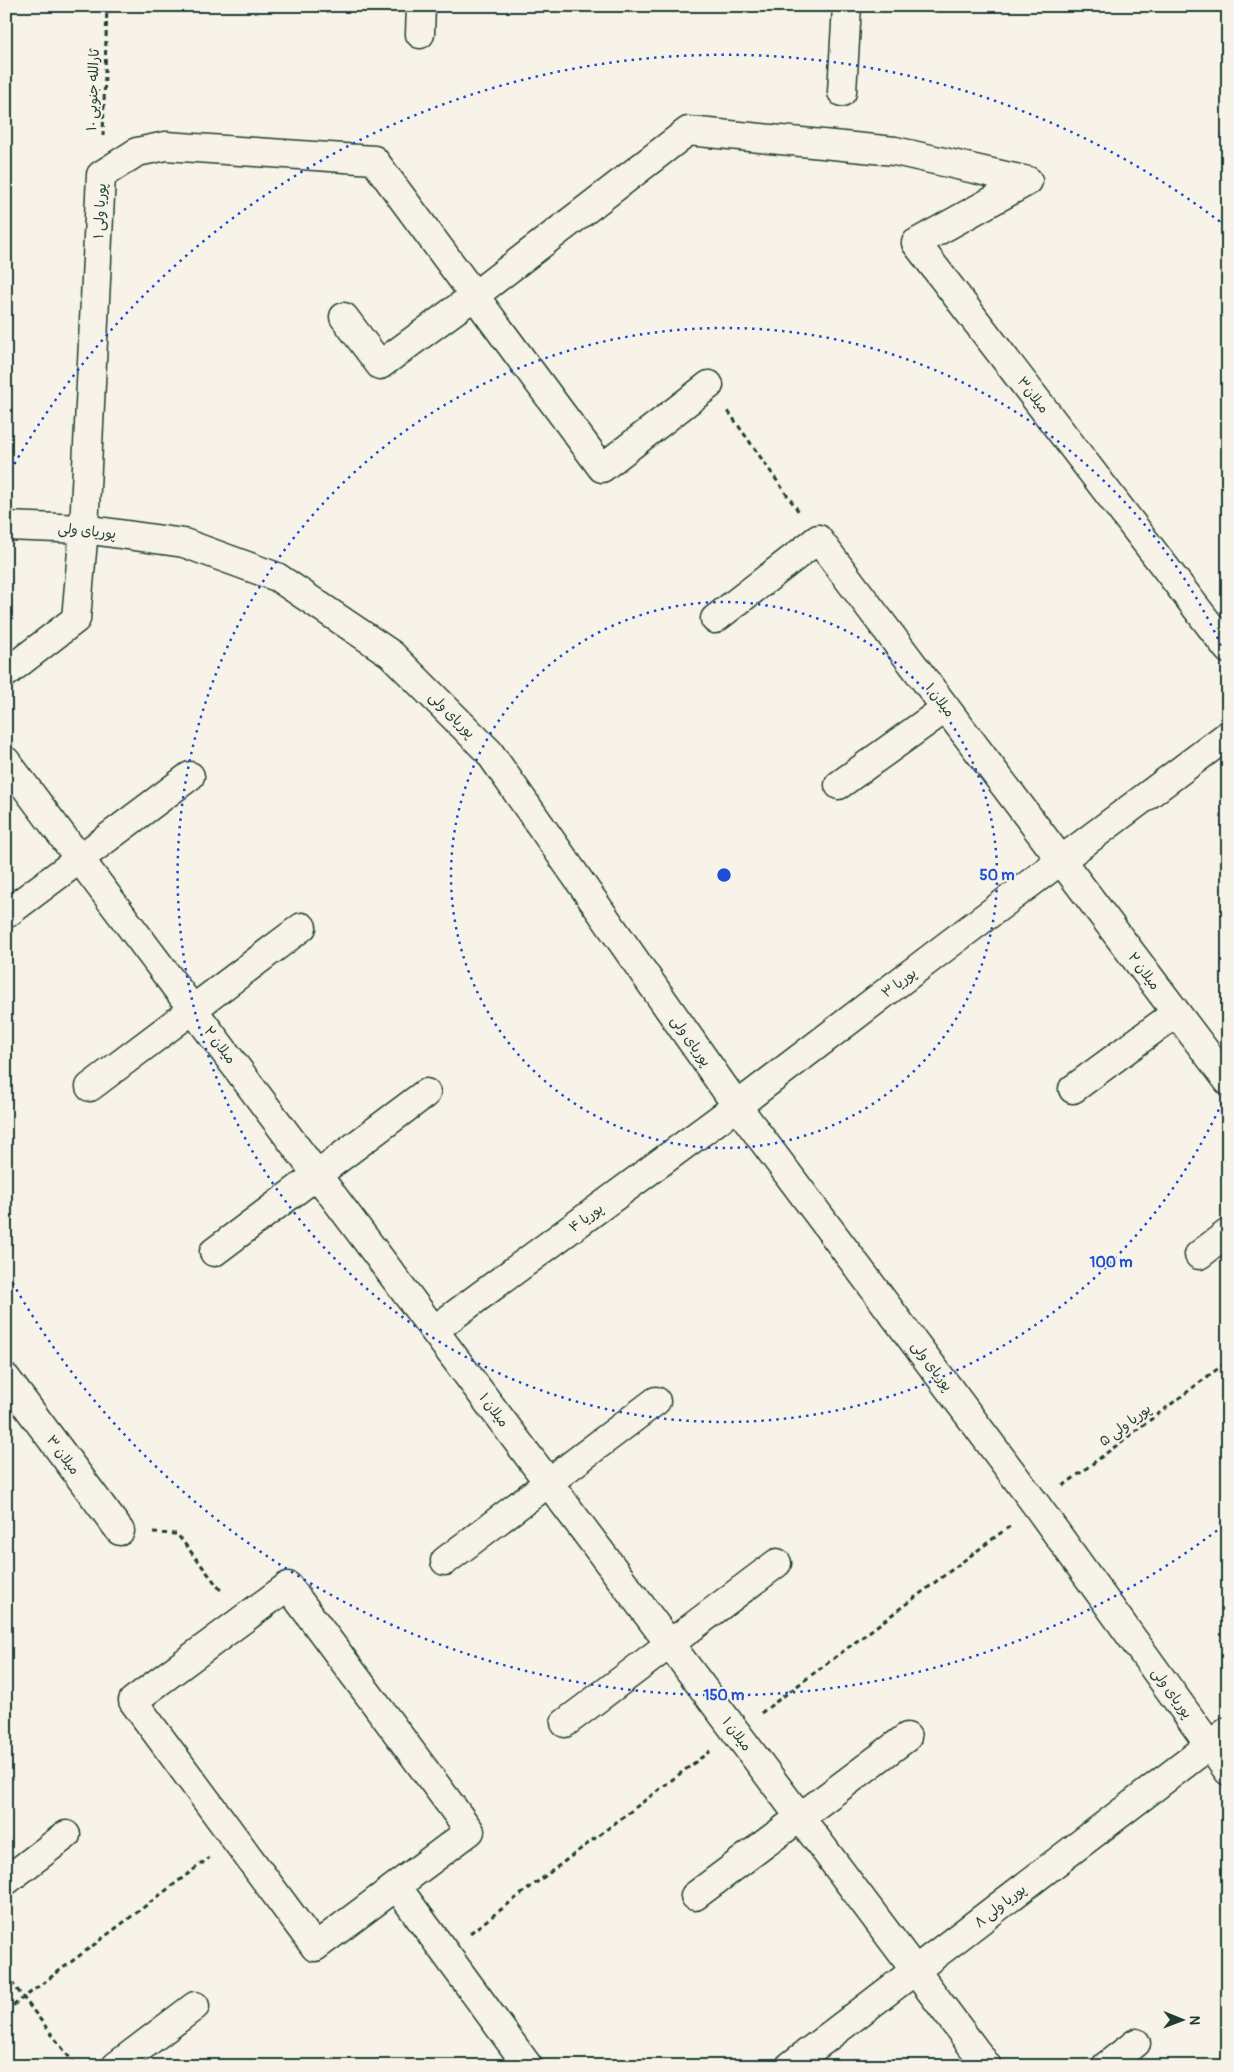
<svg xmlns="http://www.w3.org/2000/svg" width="1234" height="2072" viewBox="0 0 1234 2072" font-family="Pangolin,'Playpen Sans Arabic',sans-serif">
<rect width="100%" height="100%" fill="#f7f3e8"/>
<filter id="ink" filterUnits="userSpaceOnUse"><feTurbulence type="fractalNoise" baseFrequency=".02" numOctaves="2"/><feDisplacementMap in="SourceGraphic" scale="10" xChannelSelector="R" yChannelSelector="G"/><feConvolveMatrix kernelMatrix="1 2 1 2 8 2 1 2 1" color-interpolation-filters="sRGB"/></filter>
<g filter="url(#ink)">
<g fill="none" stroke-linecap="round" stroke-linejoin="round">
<g stroke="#1f3d34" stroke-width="31">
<path id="minor" d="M420 34 421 6
M842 92 847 6
M1028 181 916 243 1228 649
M344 317 380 365 474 296 688 131 895 151 1028 181
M6 526 84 529 184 543 277 577 391 654 489 752 737 1106 1037 1506 1228 1771
M715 619 818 539 1228 1081
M6 673 76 619 84 529 101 175 137 152 166 146 374 160 602 468 709 385
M6 761 987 2066
M839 785 946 708
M6 914 190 776
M90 1087 302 927
M1073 1089 1176 1013
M214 1252 426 1093
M1199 1255 1228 1233
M434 1330 737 1106 948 945 1228 735
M6 1378 120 1531
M445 1561 656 1401
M288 1586 470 1831 315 1947 133 1701Z
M565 1723 777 1563
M6 1881 66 1835
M397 1887 528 2066
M695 1896 907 1737
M116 2066 195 2006
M790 2066 1228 1731
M1106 2066 1136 2043"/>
</g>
<path stroke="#1f3d34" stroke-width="3" stroke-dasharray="5 4" stroke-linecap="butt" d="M103 136 107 6
M728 411 799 512
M1063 1486 1228 1361
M153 1533 177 1534 223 1593
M761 1713 1010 1526
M470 1933 710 1751
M6 1975 76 2066
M6 2011 209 1858"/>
<use href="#minor" stroke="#f7f3e8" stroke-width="28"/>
</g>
</g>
<g fill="none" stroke="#1d4ed8" stroke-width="2.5" stroke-dasharray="2.5 5">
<circle cx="724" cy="875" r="273"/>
<path d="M1228 1089A547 547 0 1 1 1228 661"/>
<path d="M1223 1526A820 820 0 0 1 7 1273M7 477A820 820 0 0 1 1223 224"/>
</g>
<g text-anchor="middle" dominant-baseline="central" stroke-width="4" stroke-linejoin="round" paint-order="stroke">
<g font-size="14" fill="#1f3d34" stroke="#f7f3e8">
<text transform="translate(93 90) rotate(-88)">ثارالله جنوبی ۱۰</text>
<text transform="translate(100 211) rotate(-87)">پوریا ولی ۱</text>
<text transform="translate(1033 395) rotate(52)">میلان۳</text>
<text transform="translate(87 531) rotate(6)">پوریای ولی</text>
<text transform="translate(940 700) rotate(53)">میلان ۱</text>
<text transform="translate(452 715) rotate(45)">پوریای ولی</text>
<text transform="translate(1144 971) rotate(53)">میلان ۲</text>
<text transform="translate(899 983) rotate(-37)">پوریا ۳</text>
<text transform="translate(691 1041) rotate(55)">پوریای ولی</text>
<text transform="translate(220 1045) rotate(53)">میلان ۲</text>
<text transform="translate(586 1218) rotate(-36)">پوریا ۴</text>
<text transform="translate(932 1366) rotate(53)">پوریای ولی</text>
<text transform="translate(494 1410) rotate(53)">میلان ۱</text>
<text transform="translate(1125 1425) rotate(-37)">پوریا ولی ۵</text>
<text transform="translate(63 1455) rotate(53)">میلان ۳</text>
<text transform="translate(1172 1693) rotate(54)">پوریای ولی</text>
<text transform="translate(737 1734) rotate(53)">میلان ۱</text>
<text transform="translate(1000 1906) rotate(-38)">پوریا ولی ۸</text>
</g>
</g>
<circle cx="724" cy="875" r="8" fill="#1d4ed8" stroke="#f7f3e8" stroke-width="2.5"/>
<g font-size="15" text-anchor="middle" font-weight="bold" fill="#1d4ed8" stroke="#f7f3e8" stroke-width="4" stroke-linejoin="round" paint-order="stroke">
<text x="997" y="880">50 m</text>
<text x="1111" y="1267">100 m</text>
<text x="724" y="1700">150 m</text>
</g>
<rect width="1234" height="2072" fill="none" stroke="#f7f3e8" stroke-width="25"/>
<rect x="12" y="12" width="1209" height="2047" fill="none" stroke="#1f3d34" stroke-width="2" filter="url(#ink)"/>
<g transform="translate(1182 2020) rotate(91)" stroke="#f7f3e8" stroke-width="4" paint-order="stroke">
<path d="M0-4L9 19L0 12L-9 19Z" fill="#1f3d34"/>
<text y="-8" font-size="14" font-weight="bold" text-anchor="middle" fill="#1f3d34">N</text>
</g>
</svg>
